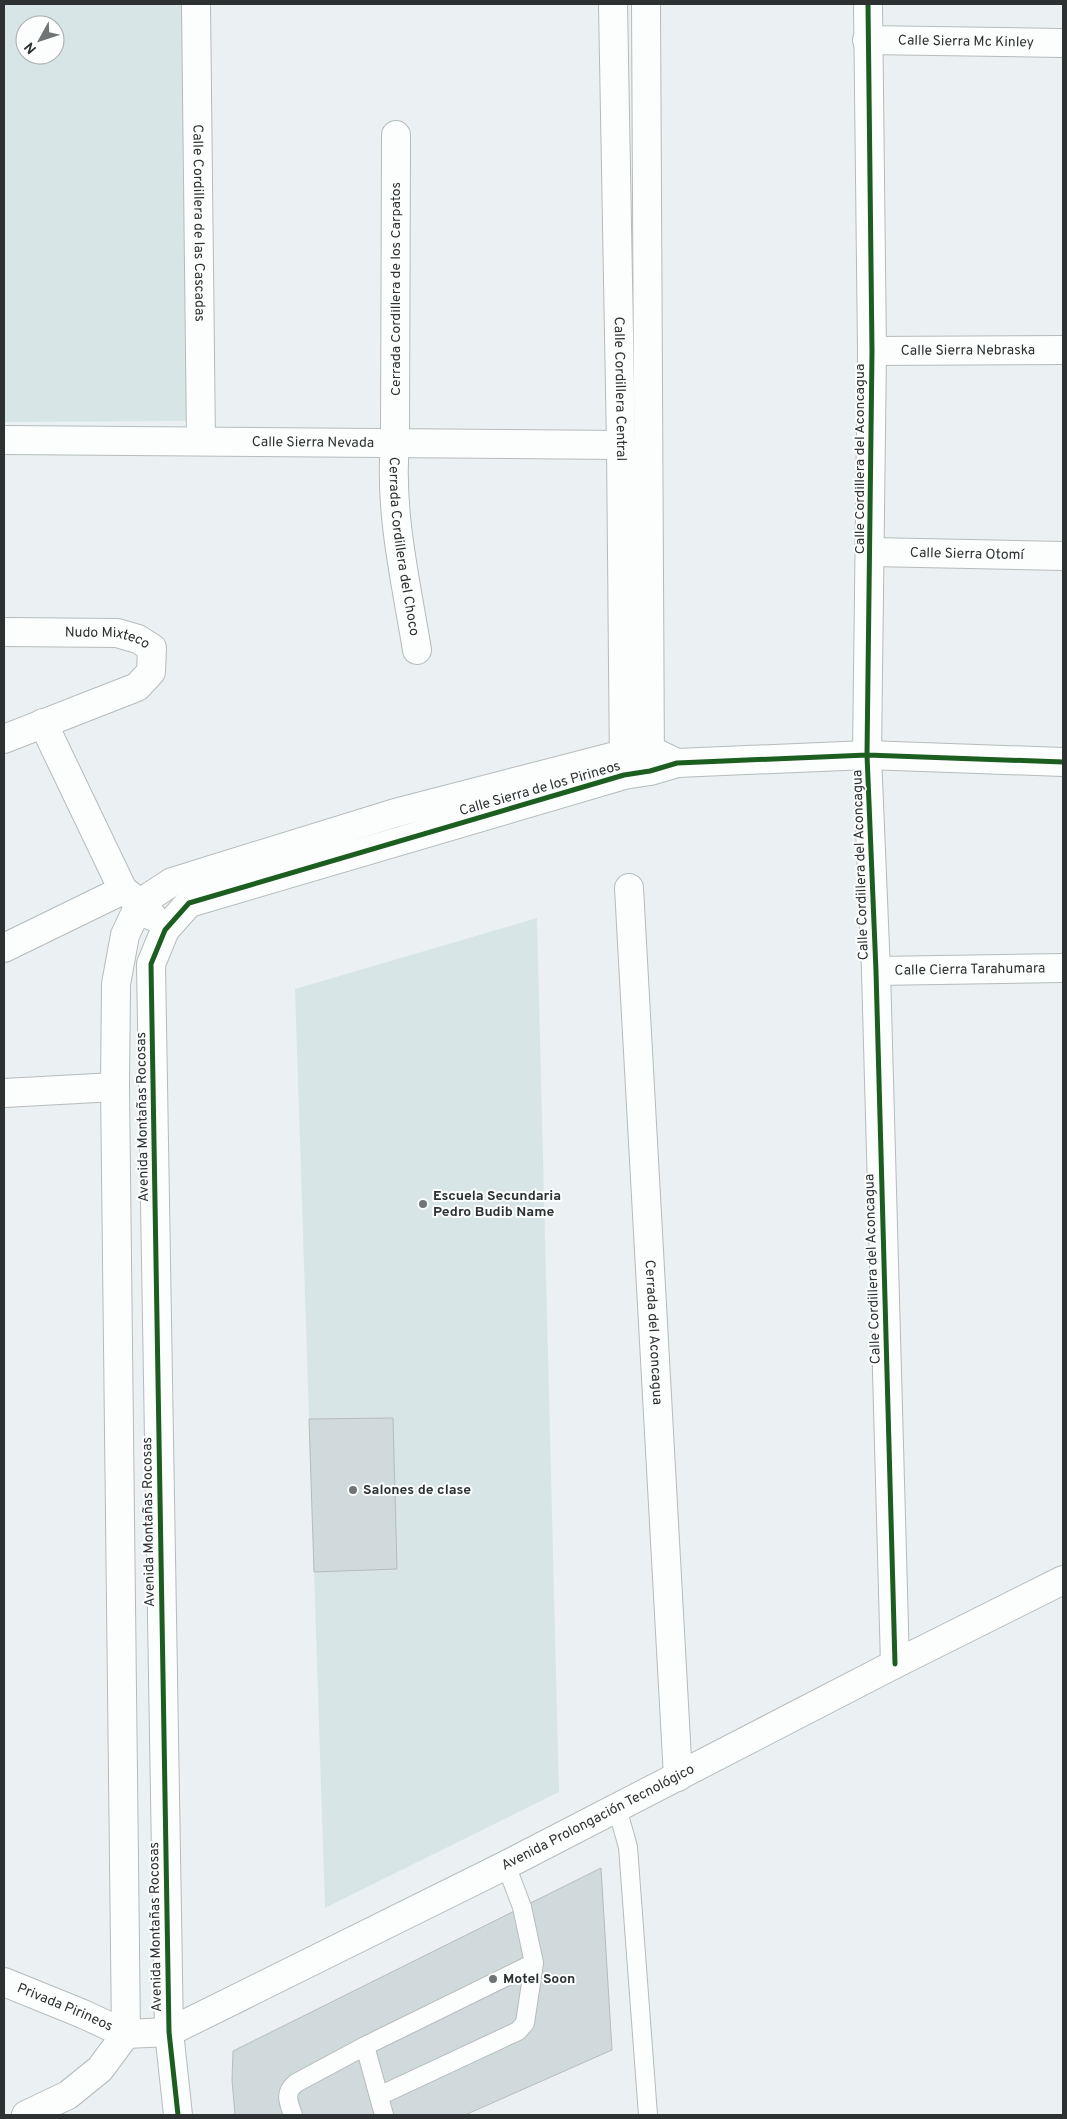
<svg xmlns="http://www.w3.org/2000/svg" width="1067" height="2119" viewBox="0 0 1067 2119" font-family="Overpass,sans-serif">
<rect width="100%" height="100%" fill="#ebf1f2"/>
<path fill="#d7e5e7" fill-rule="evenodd" d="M4 4H185L190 421 4 422ZM25 25H55V55H25Z
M537 918 559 1792 325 1908 295 989Z"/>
<path fill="#d0d9db" stroke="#b7bbbc" d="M393 1418 397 1569 314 1572 309 1419Z
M601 1868 612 2050 465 2115H235L232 2080 233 2051Z"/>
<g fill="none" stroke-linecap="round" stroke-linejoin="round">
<g stroke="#b6bbbb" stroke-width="20">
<path id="service" d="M617 1808 628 1847 648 2115
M365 2046 384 2115
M379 2096 518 2031 525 2023 534 1963 522 1907 506 1865
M293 2115C288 2101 284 2093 296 2083L365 2046 534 1963"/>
</g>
<g stroke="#b6bbbb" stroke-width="30">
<g id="minor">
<path id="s1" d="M196 4 201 441"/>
<path id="s2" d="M613 4 621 445 624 772"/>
<path d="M646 4 650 767"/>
<path d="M868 4 872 351 867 755 876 971 895 1664"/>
<path id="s3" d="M867 40 1063 43"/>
<path id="s4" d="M396 135 395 443C389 512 406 582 417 650"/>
<path id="s5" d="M872 351 1063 350"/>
<path id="s6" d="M4 440 621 445"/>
<path id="s7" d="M871 552 1063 556"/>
<path id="s8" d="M4 632 117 633 138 639 152 648 151 672 137 687 4 739"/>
<path d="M43 723 123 890 140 903 152 916"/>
<path id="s9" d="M629 888 678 1777"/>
<path d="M4 948 123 890"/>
<path id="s10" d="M876 971 1063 968"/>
<path d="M4 1093 115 1087"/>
<path id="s11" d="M4 1982 83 2014 126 2034 115 1087 116 984 125 935 140 903 172 882 395 813 623 754 650 750 677 763"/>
<path d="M169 2032 151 964 165 930 189 903 624 775 650 771 677 763 867 755 1063 762"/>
</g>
</g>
<g stroke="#b6bbbb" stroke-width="30">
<g id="tertiary">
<path d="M169 2032 178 2115"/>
<path id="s12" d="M26 2115 68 2095 100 2069 126 2034 169 2032 506 1865 895 1664 1063 1580"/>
</g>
</g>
<use href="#service" stroke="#fcfdfd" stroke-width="18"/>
<use href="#minor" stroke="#fcfdfd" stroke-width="28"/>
<use href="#tertiary" stroke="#fcfdfd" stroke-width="28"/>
<g stroke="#fcfefe" stroke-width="8">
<path id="cycleway" d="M868 4 872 351 867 755 876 971 895 1664
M178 2115 169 2032 151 964 165 930 189 903 624 775 650 771 677 763 867 755 1063 762"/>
</g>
<use href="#cycleway" stroke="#1b5e20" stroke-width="5"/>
</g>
<g fill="#707475" stroke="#fcfefe" stroke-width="2">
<circle cx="423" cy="1204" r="5"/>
<circle cx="353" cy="1490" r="5"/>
<circle cx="493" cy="1979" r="5"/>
</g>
<g text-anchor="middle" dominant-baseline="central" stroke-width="4" stroke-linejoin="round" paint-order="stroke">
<g font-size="14" fill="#2d3132" stroke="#fcfefe">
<text stroke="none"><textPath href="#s3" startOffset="99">Calle Sierra Mc Kinley</textPath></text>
<text stroke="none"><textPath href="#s1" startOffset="219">Calle Cordillera de las Cascadas</textPath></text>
<text transform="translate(396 289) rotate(-90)">Cerrada Cordillera de los Carpatos</text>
<text stroke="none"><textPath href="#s5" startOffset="96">Calle Sierra Nebraska</textPath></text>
<text stroke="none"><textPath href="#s2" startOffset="385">Calle Cordillera Central</textPath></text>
<text stroke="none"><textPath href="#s6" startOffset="309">Calle Sierra Nevada</textPath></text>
<text transform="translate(860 459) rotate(-90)">Calle Cordillera del Aconcagua</text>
<text stroke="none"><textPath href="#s4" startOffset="412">Cerrada Cordillera del Choco</textPath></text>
<text stroke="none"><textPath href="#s7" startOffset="96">Calle Sierra Otomí</textPath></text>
<text stroke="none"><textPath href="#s8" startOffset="104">Nudo Mixteco</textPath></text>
<text transform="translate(540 789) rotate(-16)">Calle Sierra de los Pirineos</text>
<text transform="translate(861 865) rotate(-92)">Calle Cordillera del Aconcagua</text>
<text stroke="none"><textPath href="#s10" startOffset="94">Calle Cierra Tarahumara</textPath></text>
<text transform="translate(143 1117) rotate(-91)">Avenida Montañas Rocosas</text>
<text transform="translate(873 1269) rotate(-92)">Calle Cordillera del Aconcagua</text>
<text stroke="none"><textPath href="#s9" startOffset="445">Cerrada del Aconcagua</textPath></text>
<text transform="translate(149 1522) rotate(-91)">Avenida Montañas Rocosas</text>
<text stroke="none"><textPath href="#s12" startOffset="654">Avenida Prolongación Tecnológico</textPath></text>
<text transform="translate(156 1927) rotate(-91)">Avenida Montañas Rocosas</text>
<text stroke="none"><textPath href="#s11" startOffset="66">Privada Pirineos</textPath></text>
</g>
<g font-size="14" font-weight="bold" fill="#2d3132" stroke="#fcfefe" text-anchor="start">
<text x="433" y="1196">Escuela Secundaria<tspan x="433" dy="16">Pedro Budib Name</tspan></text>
<text x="363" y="1490">Salones de clase</text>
<text x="503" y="1979">Motel Soon</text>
</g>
</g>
<rect width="1067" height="2119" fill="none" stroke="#2d3132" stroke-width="10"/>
<g transform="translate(40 40) rotate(230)"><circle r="24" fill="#fcfefe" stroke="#a9acac"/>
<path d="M0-4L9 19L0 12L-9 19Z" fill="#707475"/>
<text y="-8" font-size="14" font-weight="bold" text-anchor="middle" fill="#2d3132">N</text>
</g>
</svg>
